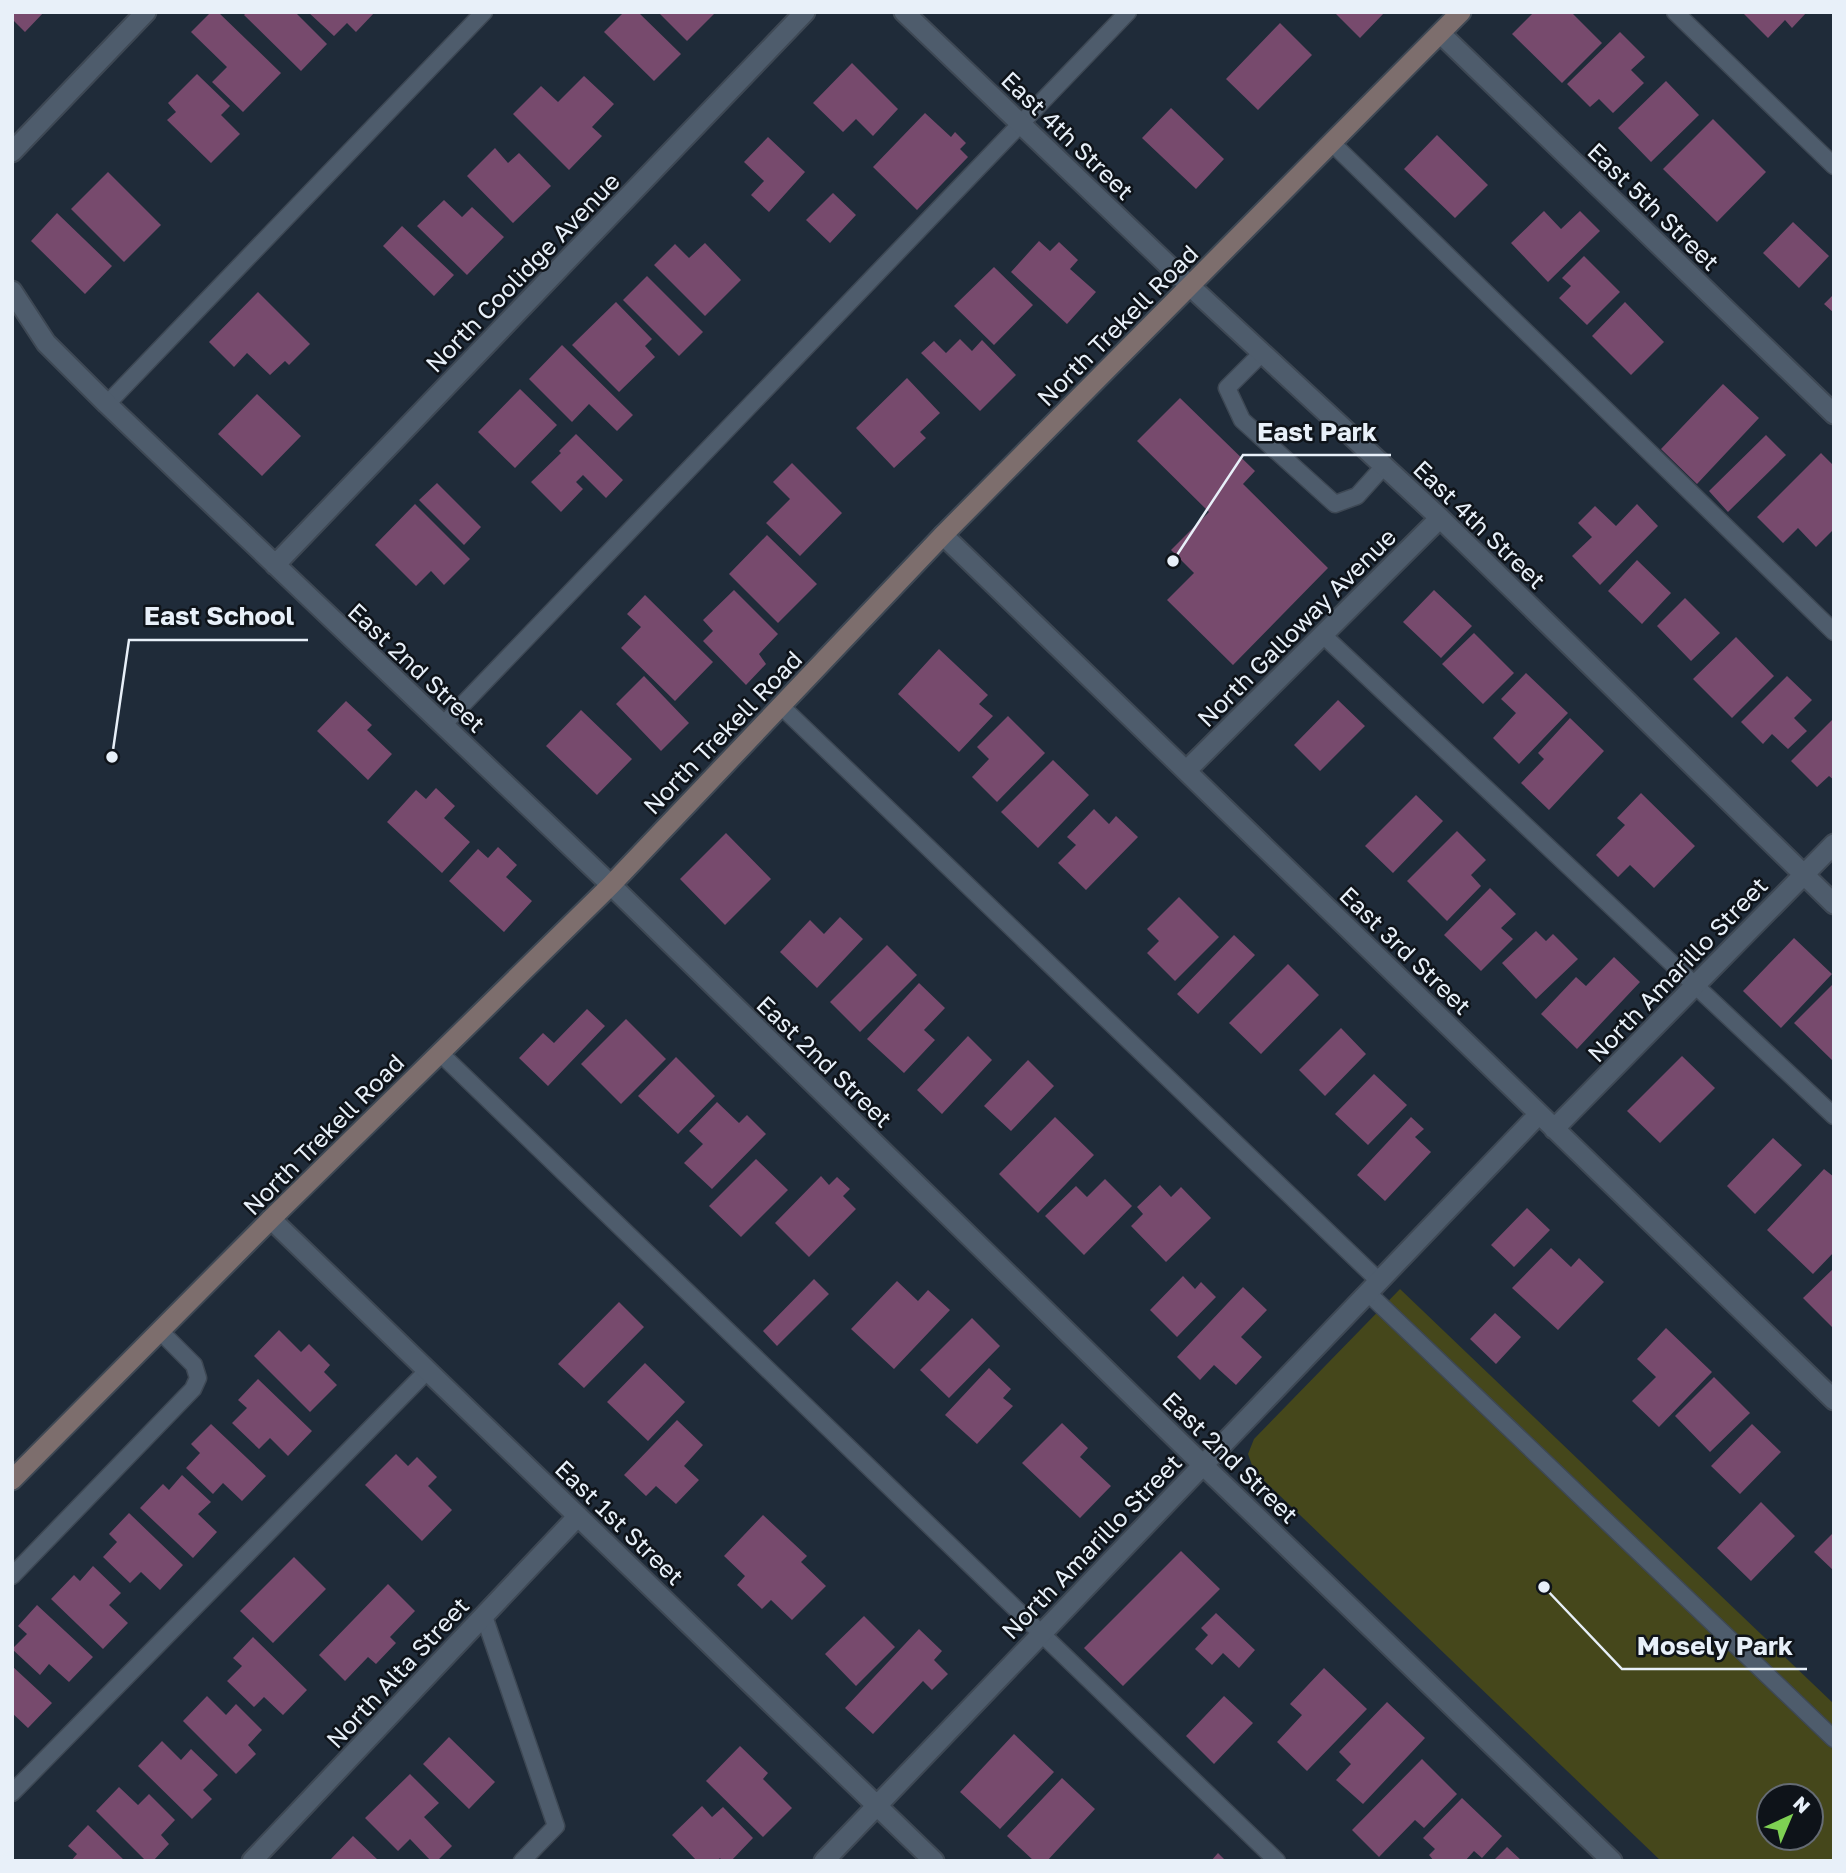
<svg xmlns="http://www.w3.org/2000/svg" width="1846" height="1873" viewBox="0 0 1846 1873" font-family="'Golos Text',sans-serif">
<rect width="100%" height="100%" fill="#1f2b39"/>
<path fill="#45471b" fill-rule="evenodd" d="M1400 1289 1834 1704V1861H1661L1254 1471 1248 1454 1254 1439ZM1769 1796H1811V1838H1769Z"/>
<path fill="#774a6d" d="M12 12H44L25 32 12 19Z
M211 12H218L281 73 243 112 212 82 227 67 191 32Z
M247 12H295L327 44 301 71 244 15Z
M308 12H375L356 32 347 23 334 36Z
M624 12H638L681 54 654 81 604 32Z
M658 12H716L687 41Z
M1334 12H1385L1360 38Z
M1534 12H1571L1602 43 1562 83 1512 34Z
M1742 12H1807L1792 28 1785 20 1768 38Z
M1280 23 1312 55 1258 110 1226 79Z
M1620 32 1645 57 1631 70 1644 83 1613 113 1599 99 1590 107 1567 84Z
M852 63 898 109 873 136 856 119 843 132 813 103Z
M197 74 230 106 221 115 240 134 211 163 167 120 176 112 168 103Z
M584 76 614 104 592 127 602 136 569 170 513 114 541 86 558 102Z
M1666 81 1699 115 1651 162 1618 128Z
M1171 108 1224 159 1196 189 1142 138Z
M925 113 951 137 955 132 966 143 960 149 968 157 917 210 873 167Z
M1713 119 1766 172 1717 222 1663 169Z
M1437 135 1488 185 1455 218 1404 169Z
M768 137 805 172 769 212 751 195 764 181 744 162Z
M495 148 508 163 519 153 551 186 513 223 467 176Z
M108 172 161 225 124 262 71 209Z
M833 193 856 215 830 243 806 220Z
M444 200 462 217 472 207 504 237 467 275 417 226Z
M1544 211 1561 229 1580 211 1600 231 1548 282 1511 243Z
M57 213 112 266 85 294 31 241Z
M1793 222 1829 256 1799 288 1763 253Z
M402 226 454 275 434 296 383 246Z
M1039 241 1050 251 1059 242 1078 260 1070 269 1096 292 1067 324 1011 272Z
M705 243 741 280 705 316 654 265 675 244 689 258Z
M1584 256 1620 292 1587 325 1559 298 1571 286 1562 278Z
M994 267 1033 305 994 345 954 306Z
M647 276 703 332 679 356 623 300Z
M258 292 310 344 289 365 285 361 270 375 247 353 234 367 209 342Z
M1834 294V313L1824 304Z
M616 302 652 339 645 346 655 357 619 392 572 345Z
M1625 302 1664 342 1631 375 1592 336Z
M960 339 972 351 982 340 1016 375 980 411 921 353 934 341 946 353Z
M562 345 633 415 617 431 589 404 572 422 529 379Z
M907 378 940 413 920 432 926 438 894 468 856 428Z
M1723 384 1759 418 1697 484 1661 449Z
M520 389 557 425 515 468 478 432Z
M257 394 301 436 262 476 218 434Z
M1180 398 1255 471 1243 484 1328 568 1233 665 1167 600 1194 573 1171 550 1209 512 1137 441Z
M576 434 623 480 606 498 583 475 576 482 583 489 561 512 531 482 561 453 559 451Z
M1766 435 1786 455 1728 512 1709 491Z
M1821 453 1834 466V529L1816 547 1798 528 1783 543 1757 517Z
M792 463 842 513 800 556 766 523 790 499 773 482Z
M437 483 481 527 464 545 419 500Z
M415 504 470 559 444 585 431 571 416 586 375 545Z
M1637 504 1658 526 1600 585 1572 556 1592 537 1578 523 1595 506 1616 526Z
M767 535 817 584 778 623 729 574Z
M1637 560 1671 593 1642 624 1608 591Z
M734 590 778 634 759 654 766 664 746 685 703 641 713 631 703 620Z
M1434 590 1472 626 1441 658 1403 622Z
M645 595 713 662 675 701 621 648 641 627 627 614Z
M1685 598 1720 633 1691 661 1657 626Z
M1474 633 1514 673 1483 704 1442 664Z
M1736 637 1774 676 1732 718 1693 679Z
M939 649 988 695 979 704 993 716 959 752 898 694Z
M1526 673 1568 713 1519 764 1493 738 1516 713 1501 699Z
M644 676 689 723 661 751 616 704Z
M1787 676 1812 700 1794 718 1807 731 1788 749 1772 734 1763 744 1741 722Z
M1338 700 1365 726 1320 771 1294 745Z
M346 701 372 725 367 730 392 754 368 780 317 731Z
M581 710 632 759 597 795 546 746Z
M1008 716 1045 753 997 802 972 777 989 759 977 747Z
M1570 718 1604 751 1549 810 1521 783 1544 759 1538 753Z
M1834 718V780L1829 776 1817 787 1791 761Z
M1053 760 1089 795 1038 848 1001 812Z
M436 788 455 806 444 818 470 842 442 873 387 822 416 790 426 799Z
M1641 793 1695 846 1654 888 1630 865 1618 877 1596 855 1625 825 1617 818Z
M1416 795 1443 821 1393 873 1365 846Z
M1094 809 1109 824 1116 816 1138 837 1086 890 1058 863 1076 845 1067 837Z
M1457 831 1486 860 1471 875 1481 886 1447 921 1407 881Z
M726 833 771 879 725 925 680 879Z
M498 847 517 865 506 877 532 901 504 932 449 881 478 849 488 858Z
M1490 888 1516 914 1501 928 1513 939 1481 971 1444 935Z
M1179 897 1219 937 1175 981 1147 953 1159 941 1147 929Z
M840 917 863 939 817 988 780 952 810 920 824 934Z
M1536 931 1546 941 1553 934 1578 959 1536 999 1502 963Z
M1234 935 1255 955 1198 1014 1177 994Z
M1794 938 1832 974 1781 1028 1743 991Z
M887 945 917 975 860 1032 830 1002Z
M1614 957 1640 982 1577 1049 1541 1014 1576 977 1586 986Z
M1288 964 1319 995 1261 1054 1229 1023Z
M919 983 945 1008 924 1030 935 1040 904 1073 867 1039Z
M1832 985 1834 986V1062L1794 1023Z
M587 1009 605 1026 548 1086 519 1058 543 1033 554 1043Z
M626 1019 666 1059 621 1104 581 1064Z
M1341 1028 1366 1054 1325 1096 1299 1070Z
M968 1036 992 1060 942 1114 917 1090Z
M1682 1056 1715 1088 1660 1143 1627 1111Z
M676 1057 715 1096 678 1134 638 1096Z
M1028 1060 1054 1086 1011 1131 984 1106Z
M1374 1074 1407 1105 1368 1145 1335 1114Z
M717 1102 739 1123 747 1115 766 1134 712 1189 684 1163 703 1144 689 1131Z
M1055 1117 1094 1155 1038 1213 999 1174Z
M1411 1117 1424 1129 1415 1137 1431 1152 1385 1201 1357 1175Z
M1773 1138 1802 1165 1755 1214 1727 1186Z
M756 1159 788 1190 741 1237 709 1206Z
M1824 1169 1834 1177V1252L1813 1274 1767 1230Z
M821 1176 829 1185 837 1177 850 1189 843 1196 856 1209 809 1257 775 1223Z
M1105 1179 1132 1206 1084 1255 1045 1216 1076 1186 1087 1197Z
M1160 1185 1171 1197 1181 1187 1211 1218 1166 1262 1131 1226 1143 1214 1137 1207Z
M1527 1208 1550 1230 1514 1267 1491 1245Z
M1551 1248 1571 1267 1579 1258 1604 1282 1558 1330 1512 1288Z
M1834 1268V1329L1803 1298Z
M1183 1276 1195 1289 1201 1282 1216 1297 1177 1337 1150 1310Z
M814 1279 829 1294 777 1346 763 1331Z
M897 1281 918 1301 928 1290 950 1310 894 1369 851 1329Z
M1243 1287 1267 1310 1241 1337 1262 1357 1236 1385 1214 1365 1200 1380 1177 1357Z
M619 1302 644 1327 584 1388 558 1364Z
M1495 1313 1521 1337 1496 1364 1470 1339Z
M972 1318 1000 1346 949 1398 920 1370Z
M1666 1328 1712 1372 1659 1427 1632 1401 1656 1377 1637 1359Z
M279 1330 301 1352 309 1344 330 1365 324 1372 337 1385 310 1412 254 1356Z
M645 1363 685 1402 648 1441 607 1402Z
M989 1368 1011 1389 1003 1398 1013 1406 977 1444 945 1415Z
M1714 1377 1750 1413 1710 1452 1675 1416Z
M258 1379 312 1431 288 1456 270 1438 259 1449 232 1423 247 1408 238 1400Z
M677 1420 703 1445 684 1466 699 1480 676 1504 656 1486 646 1496 624 1475Z
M1062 1423 1088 1448 1080 1457 1111 1486 1080 1518 1022 1463Z
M211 1424 266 1476 242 1501 223 1483 213 1494 186 1468 200 1453 191 1444Z
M1752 1424 1781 1452 1740 1494 1711 1466Z
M396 1454 408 1466 417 1457 437 1477 428 1486 452 1510 422 1541 365 1485Z
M182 1475 211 1502 198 1514 217 1532 193 1558 140 1508 163 1484 169 1490Z
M1761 1502 1795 1536 1751 1581 1717 1548Z
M129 1513 183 1565 160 1590 141 1572 130 1583 103 1557 117 1542 109 1534Z
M763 1515 807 1556 801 1562 826 1586 792 1620 771 1600 762 1609 737 1585 745 1576 724 1556Z
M1834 1532V1571L1814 1552Z
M1181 1551 1220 1589 1123 1686 1084 1648Z
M294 1557 326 1589 273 1643 240 1611Z
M93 1566 121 1593 109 1605 128 1623 103 1649 51 1599 74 1575 80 1581Z
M388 1584 415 1611 390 1637 396 1643 376 1664 368 1657 345 1681 319 1655Z
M37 1605 93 1657 69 1682 49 1664 40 1675 12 1649 27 1634 18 1626Z
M1216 1613 1255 1650 1239 1668 1223 1653 1212 1665 1195 1649 1208 1635 1201 1628Z
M864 1616 895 1647 856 1686 825 1654Z
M919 1629 942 1651 934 1660 948 1674 932 1690 923 1681 873 1734 845 1708Z
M253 1637 307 1690 283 1715 264 1697 254 1707 227 1681 242 1666 233 1658Z
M12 1666 52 1703 28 1728 12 1713Z
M1324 1668 1367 1709 1307 1771 1277 1742 1302 1715 1290 1704Z
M207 1696 226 1715 236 1704 262 1730 248 1745 256 1754 236 1774 183 1721Z
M1224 1696 1253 1723 1214 1764 1186 1736Z
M1387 1702 1425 1738 1363 1804 1336 1780 1351 1764 1339 1752Z
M1014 1734 1054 1772 1000 1829 960 1792Z
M449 1737 495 1782 469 1809 423 1764Z
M162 1741 181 1760 191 1749 218 1775 203 1790 212 1799 192 1819 138 1766Z
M740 1746 768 1773 763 1779 792 1808 763 1837 706 1781Z
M1422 1759 1457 1794 1424 1828 1415 1820 1379 1857 1352 1830Z
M410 1774 439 1803 424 1817 452 1846 437 1861H431L410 1839 398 1851 365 1818Z
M1062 1778 1095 1809 1047 1861H1034L1007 1836Z
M119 1787 138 1805 149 1794 175 1820 161 1835 169 1844 153 1861H146L96 1811Z
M1462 1798 1502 1836 1482 1858 1474 1851 1465 1861H1434L1429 1855 1435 1849 1423 1838Z
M702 1806 712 1817 723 1807 753 1838 731 1861H722L720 1858 717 1861H697L672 1835Z
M88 1825 125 1861H71L77 1854 68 1846Z
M353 1836 379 1861H329Z
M1507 1847 1522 1861H1493Z
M1218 1853 1226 1861H1211Z"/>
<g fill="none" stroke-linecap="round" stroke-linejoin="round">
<g stroke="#3e4854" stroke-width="19">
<path id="service" d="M1675 12 1834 166
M1332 143 1834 632
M1262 353 1227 388 1242 420 1335 504 1357 496 1384 466
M107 404 484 12
M1323 635 1834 1116
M781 706 1379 1281
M443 725 1128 12
M440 1053 1277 1861
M1368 1293 1834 1739
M12 1576 193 1389 198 1378 194 1365 160 1331
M484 1616 556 1826 522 1861
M12 1793 427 1371"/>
</g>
<g stroke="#3e4854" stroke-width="23">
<path id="minor" d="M904 12 1190 286 1440 518 1834 904
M1441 34 1834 414
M12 152 146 12
M12 291 46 343 107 404 611 885 1203 1465 1612 1861
M943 535 1834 1400
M275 565 805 12
M1186 771 1440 518
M1554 1129 1834 844
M271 1219 934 1861
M252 1861 578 1516
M824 1861 1539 1114"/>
</g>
<g stroke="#3e4854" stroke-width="23">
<path id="secondary" d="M12 1480 271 1219 611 885 943 535 1461 12"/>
</g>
<use href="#service" stroke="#4e5c6c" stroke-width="16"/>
<use href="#minor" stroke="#4e5c6c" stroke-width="19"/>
<use href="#secondary" stroke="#7d6e6d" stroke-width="19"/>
</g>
<g text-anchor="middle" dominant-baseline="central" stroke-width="5" stroke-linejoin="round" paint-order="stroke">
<g font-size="24" fill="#e8f0f9" stroke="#0e1319">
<text transform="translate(1068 135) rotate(44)">East 4th Street</text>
<text transform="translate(1654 206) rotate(44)">East 5th Street</text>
<text transform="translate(522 272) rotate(-46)">North Coolidge Avenue</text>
<text transform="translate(1117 325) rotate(-45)">North Trekell Road</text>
<text transform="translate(1480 524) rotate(44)">East 4th Street</text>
<text transform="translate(1296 627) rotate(-45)">North Galloway Avenue</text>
<text transform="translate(417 667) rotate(43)">East 2nd Street</text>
<text transform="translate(722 732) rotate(-46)">North Trekell Road</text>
<text transform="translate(1406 950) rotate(44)">East 3rd Street</text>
<text transform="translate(1677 969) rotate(-46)">North Amarillo Street</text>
<text transform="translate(825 1061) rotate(44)">East 2nd Street</text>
<text transform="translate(323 1134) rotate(-45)">North Trekell Road</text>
<text transform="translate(1231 1457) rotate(44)">East 2nd Street</text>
<text transform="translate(620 1522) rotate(44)">East 1st Street</text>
<text transform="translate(1091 1546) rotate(-46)">North Amarillo Street</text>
<text transform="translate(397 1672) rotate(-47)">North Alta Street</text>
</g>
</g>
<path fill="none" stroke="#e8f0f9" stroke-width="2.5" d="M1173 561L1243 455H1391M112 757L129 640H308M1544 1587L1622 1669H1807"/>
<g fill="#e8f0f9" stroke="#0e1319" stroke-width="2.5">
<circle cx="1173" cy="561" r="7"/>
<circle cx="112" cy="757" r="7"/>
<circle cx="1544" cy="1587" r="7"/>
</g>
<g font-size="26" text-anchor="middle" font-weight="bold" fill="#e8f0f9" stroke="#0e1319" stroke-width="5" stroke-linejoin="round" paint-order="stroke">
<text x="1317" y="441">East Park</text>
<text x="219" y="625">East School</text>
<text x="1715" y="1655">Mosely Park</text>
</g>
<rect width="1846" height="1873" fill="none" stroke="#e8f0f9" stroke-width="28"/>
<g transform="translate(1790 1817) rotate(44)"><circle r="33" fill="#0e1319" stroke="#656b73" stroke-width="2"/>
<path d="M0-5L12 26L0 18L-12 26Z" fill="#7ed053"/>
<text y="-10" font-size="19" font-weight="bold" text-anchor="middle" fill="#e8f0f9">N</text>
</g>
</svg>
